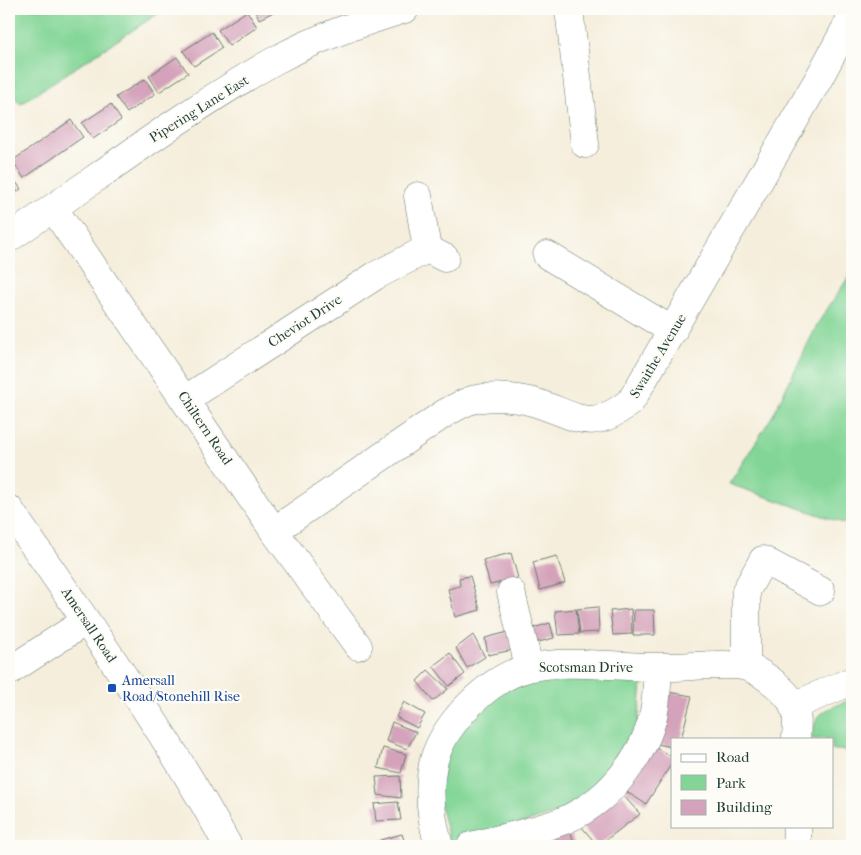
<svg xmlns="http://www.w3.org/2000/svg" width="861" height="855" viewBox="0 0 861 855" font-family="'IM FELL French Canon',serif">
<rect width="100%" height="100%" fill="#fdfcf7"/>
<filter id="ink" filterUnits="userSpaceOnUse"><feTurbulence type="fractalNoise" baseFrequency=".02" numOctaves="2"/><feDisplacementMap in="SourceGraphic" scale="10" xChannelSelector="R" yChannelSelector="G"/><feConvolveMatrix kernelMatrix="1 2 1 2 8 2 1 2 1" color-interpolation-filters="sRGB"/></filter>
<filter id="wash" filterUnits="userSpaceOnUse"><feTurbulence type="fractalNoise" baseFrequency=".0096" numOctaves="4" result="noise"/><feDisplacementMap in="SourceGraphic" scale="20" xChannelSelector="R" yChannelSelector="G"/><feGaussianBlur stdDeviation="1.12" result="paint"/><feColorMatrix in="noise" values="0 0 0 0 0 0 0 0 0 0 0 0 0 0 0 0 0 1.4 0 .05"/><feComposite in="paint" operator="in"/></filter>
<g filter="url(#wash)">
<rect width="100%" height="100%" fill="#f5eedc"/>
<path fill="#82d596" stroke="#508965" d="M9 9H165L20 104 9 88Z
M852 272V526L729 484 773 415 818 323Z
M643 675 638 724 622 760 590 790 559 812 451 846 437 794 450 743 476 706 524 677Z
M852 699V750H832V739H812C814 709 828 710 852 699Z"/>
<g id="blocks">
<path fill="#d4a2ba" d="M255 9H280L259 19Z
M247 11 257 27 229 46 218 30Z
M212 32 222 48 194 66 183 51Z
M177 57 188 73 159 92 149 76Z
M145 79 155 94 127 113 116 97Z
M111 104 121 120 93 139 82 123Z
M71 120 83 137 24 178 12 161Z
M9 174H10L21 189 9 197Z
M511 553 518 578 490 585 483 560Z
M557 556 565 583 540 590 533 562Z
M470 576 480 610 455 617 448 589 460 586 459 578Z
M598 607 599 632 580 633 577 609Z
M576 609 579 634 558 635 555 611Z
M631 609 632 634 613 635 610 611Z
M634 610H654L655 635H633Z
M550 623 554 638 531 644 527 630Z
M508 632 513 650 488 655 485 638Z
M473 635 485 657 467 668 456 648Z
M450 653 465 674 449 686 433 666Z
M428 670 448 689 433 701 417 681Z
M668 692 692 696 681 739H672V747L657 744Z
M404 702 425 714 417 728 396 717Z
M392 722 416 732 407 749 386 741Z
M653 746 672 757V763L646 804 625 791Z
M383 748 406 754 401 773 378 768Z
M400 776 401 798 378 795 376 777Z
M622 794 640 814 598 846 581 826Z
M398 802 401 820 376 821 374 804Z
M570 830 575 846H518Z
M402 834 406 846H382L380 840Z"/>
</g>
</g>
<g filter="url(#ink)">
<use href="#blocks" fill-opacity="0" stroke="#6a7b6f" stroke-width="1"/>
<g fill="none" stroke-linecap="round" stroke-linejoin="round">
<g stroke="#6a7b6f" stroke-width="29">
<path id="minor" d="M569 9 585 144
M418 196 427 249 445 258
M53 208 274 531 358 646
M9 238C97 179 182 113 274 61 316 38 360 23 405 9
M547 255 673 331
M186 399 375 276 427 249
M9 509C84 619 164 728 228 846
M274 531 445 413C453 409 461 404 469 401 486 395 516 397 533 402 577 415 589 435 631 401L819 78 849 22 852 9
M511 592 529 667
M746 667V591L763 560 821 591
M9 671 86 621
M793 706 852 681
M797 826V846
M439 846C431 819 427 789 434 760 445 722 489 678 528 668 564 659 618 667 656 667 676 668 732 662 747 667 764 673 792 694 796 712 798 720 796 731 796 739
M471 846C501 838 539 831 567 819 610 800 648 753 655 706 657 693 657 680 658 667"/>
</g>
<use href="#minor" stroke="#fff" stroke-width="28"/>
</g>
</g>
<rect fill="#1a4fb4" stroke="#fdfcf7" stroke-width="2" x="107" y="683" width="10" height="10" rx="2.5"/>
<g text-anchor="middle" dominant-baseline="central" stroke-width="4.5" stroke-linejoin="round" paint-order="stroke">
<g font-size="14" fill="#1f3d34" stroke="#fdfcf7">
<text transform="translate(199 109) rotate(-32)">Pipering Lane East</text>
<text transform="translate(305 321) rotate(-33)">Cheviot Drive</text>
<text transform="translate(658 356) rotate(-59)">Swaithe Avenue</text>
<text transform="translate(205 428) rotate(56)">Chiltern Road</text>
<text transform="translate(89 625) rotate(56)">Amersall Road</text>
<text x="586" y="667">Scotsman Drive</text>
</g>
<g font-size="14" fill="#164399" stroke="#fdfcf7" text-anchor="start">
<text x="122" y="680">Amersall<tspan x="122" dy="16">Road/Stonehill Rise</tspan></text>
</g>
</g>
<rect width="861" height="855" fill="none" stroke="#fdfcf7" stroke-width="30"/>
<rect x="671" y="738" width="162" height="90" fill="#fdfcf7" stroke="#a4b0a9"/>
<rect x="681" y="754" width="25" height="8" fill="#ffffff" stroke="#a4b0a9"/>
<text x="716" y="762" font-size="15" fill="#1f3d34">Road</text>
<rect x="681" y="775" width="25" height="15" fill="#82d596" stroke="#a4b0a9"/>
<text x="716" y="788" font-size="15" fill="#1f3d34">Park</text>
<rect x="681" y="800" width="25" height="15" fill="#d4a2ba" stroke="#a4b0a9"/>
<text x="716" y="812" font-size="15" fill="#1f3d34">Building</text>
</svg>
